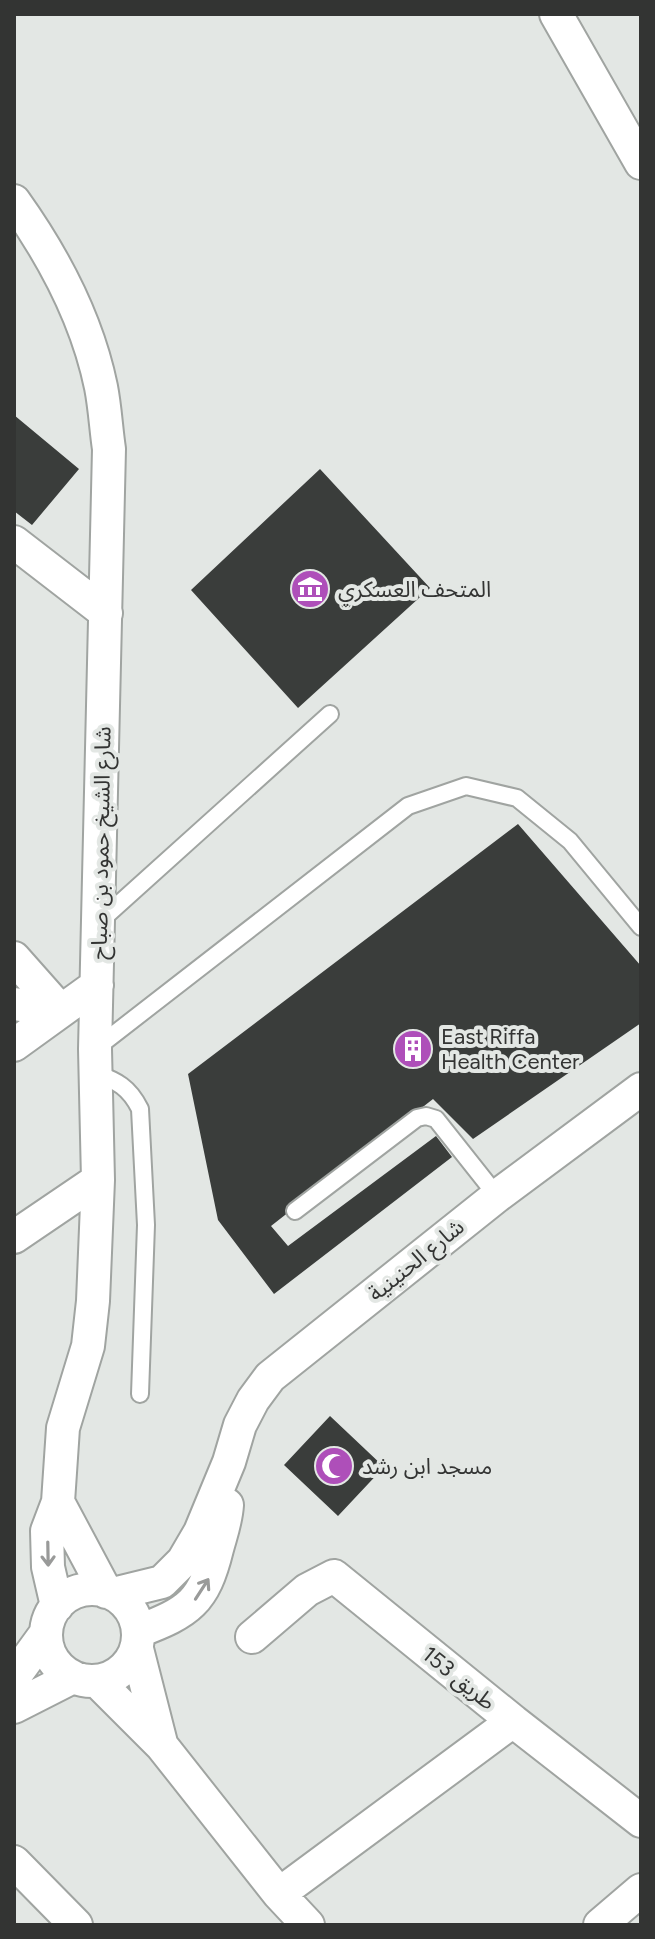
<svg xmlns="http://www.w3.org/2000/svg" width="655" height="1939" viewBox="0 0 655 1939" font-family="Figtree,'Noto Sans Arabic',sans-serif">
<rect width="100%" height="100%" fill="#e3e7e4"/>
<path fill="#3a3d3b" d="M14 415 79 469 32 525 14 511Z
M320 469 430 588 298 708 191 590Z
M518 824 641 966V1023L473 1139 433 1099 271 1226 288 1246 436 1136 452 1157 274 1294 218 1220 188 1074Z
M330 1416 384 1467 338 1516 284 1465Z"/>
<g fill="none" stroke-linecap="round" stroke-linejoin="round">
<g stroke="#a0a4a1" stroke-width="20">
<path id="service" d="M99 922 330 714
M95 1049 408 806 466 786 517 798 570 841 641 927
M95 1073C117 1081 129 1087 140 1109L146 1225 140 1394
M295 1211 417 1118 426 1116 436 1119 497 1196"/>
</g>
<g stroke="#a0a4a1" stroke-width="36">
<path id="minor" d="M556 14 641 163
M14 201C54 257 87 319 101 387 105 407 106 429 109 449L95 1049 98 1180 93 1301 88 1346 63 1428 58 1502 47 1531 48 1567 57 1606
M14 542 106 613
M14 958 61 1011
M14 1004 61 1011
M14 1045 97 985
M14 1237 98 1180
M58 1502 106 1592
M46 1635a46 46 0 1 1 92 0a46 46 0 1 1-92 0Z
M113 1594 162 1582 183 1561 200 1532 229 1462 240 1425 253 1400 270 1377 497 1196 641 1089
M139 1631C189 1612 204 1602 217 1549 221 1534 226 1521 227 1505
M252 1637 307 1590 334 1576 513 1721 279 1894
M137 1649 161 1743
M14 1677 46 1633
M97 1681 162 1746 279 1894 308 1925
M14 1707 73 1677
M513 1721 641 1821
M14 1862 76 1925
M600 1925 641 1890"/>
</g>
<use href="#service" stroke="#fff" stroke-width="16"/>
<use href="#minor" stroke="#fff" stroke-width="32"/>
</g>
<defs><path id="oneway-shaft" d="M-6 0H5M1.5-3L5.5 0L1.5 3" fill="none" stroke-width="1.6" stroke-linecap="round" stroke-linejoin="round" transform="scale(2)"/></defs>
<g stroke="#999a99">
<use href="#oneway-shaft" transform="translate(48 1554) rotate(89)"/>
<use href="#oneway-shaft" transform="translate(202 1589) rotate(-57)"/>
</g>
<defs>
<g id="museum-disc" transform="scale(2)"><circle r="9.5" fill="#ae4fb9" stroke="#e3e7e4"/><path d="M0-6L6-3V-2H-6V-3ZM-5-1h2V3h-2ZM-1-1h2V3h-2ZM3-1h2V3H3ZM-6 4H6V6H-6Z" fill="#fff"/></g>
<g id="building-disc" transform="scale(2)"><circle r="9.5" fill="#ae4fb9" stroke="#e3e7e4"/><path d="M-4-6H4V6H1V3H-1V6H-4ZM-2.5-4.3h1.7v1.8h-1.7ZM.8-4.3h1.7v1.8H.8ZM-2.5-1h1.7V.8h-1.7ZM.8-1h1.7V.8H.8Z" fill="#fff"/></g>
<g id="mosque-disc" transform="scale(2)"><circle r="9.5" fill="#ae4fb9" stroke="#e3e7e4"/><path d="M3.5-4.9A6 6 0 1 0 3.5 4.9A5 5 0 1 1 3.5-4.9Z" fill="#fff"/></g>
</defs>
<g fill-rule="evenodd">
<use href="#museum-disc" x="310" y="589"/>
<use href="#building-disc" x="413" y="1049"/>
<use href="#mosque-disc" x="334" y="1466"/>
</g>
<g text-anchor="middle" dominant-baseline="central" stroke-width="8" stroke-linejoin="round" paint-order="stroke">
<g font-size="22" fill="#333433" stroke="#e3e7e4" text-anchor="start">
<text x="338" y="589">المتحف العسكري</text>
<text x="441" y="1036">East Riffa<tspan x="441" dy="25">Health Center</tspan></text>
<text x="362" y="1466">مسجد ابن رشد</text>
</g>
<g font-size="22" fill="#333433" stroke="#e3e7e4">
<text transform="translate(101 843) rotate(-89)">شارع الشيخ حمود بن صباح</text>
<text transform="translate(416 1260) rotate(-39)">شارع الحنينية</text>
<text transform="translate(459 1678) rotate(39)">طريق 153</text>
</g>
</g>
<rect width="655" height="1939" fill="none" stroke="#333433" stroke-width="32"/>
</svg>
